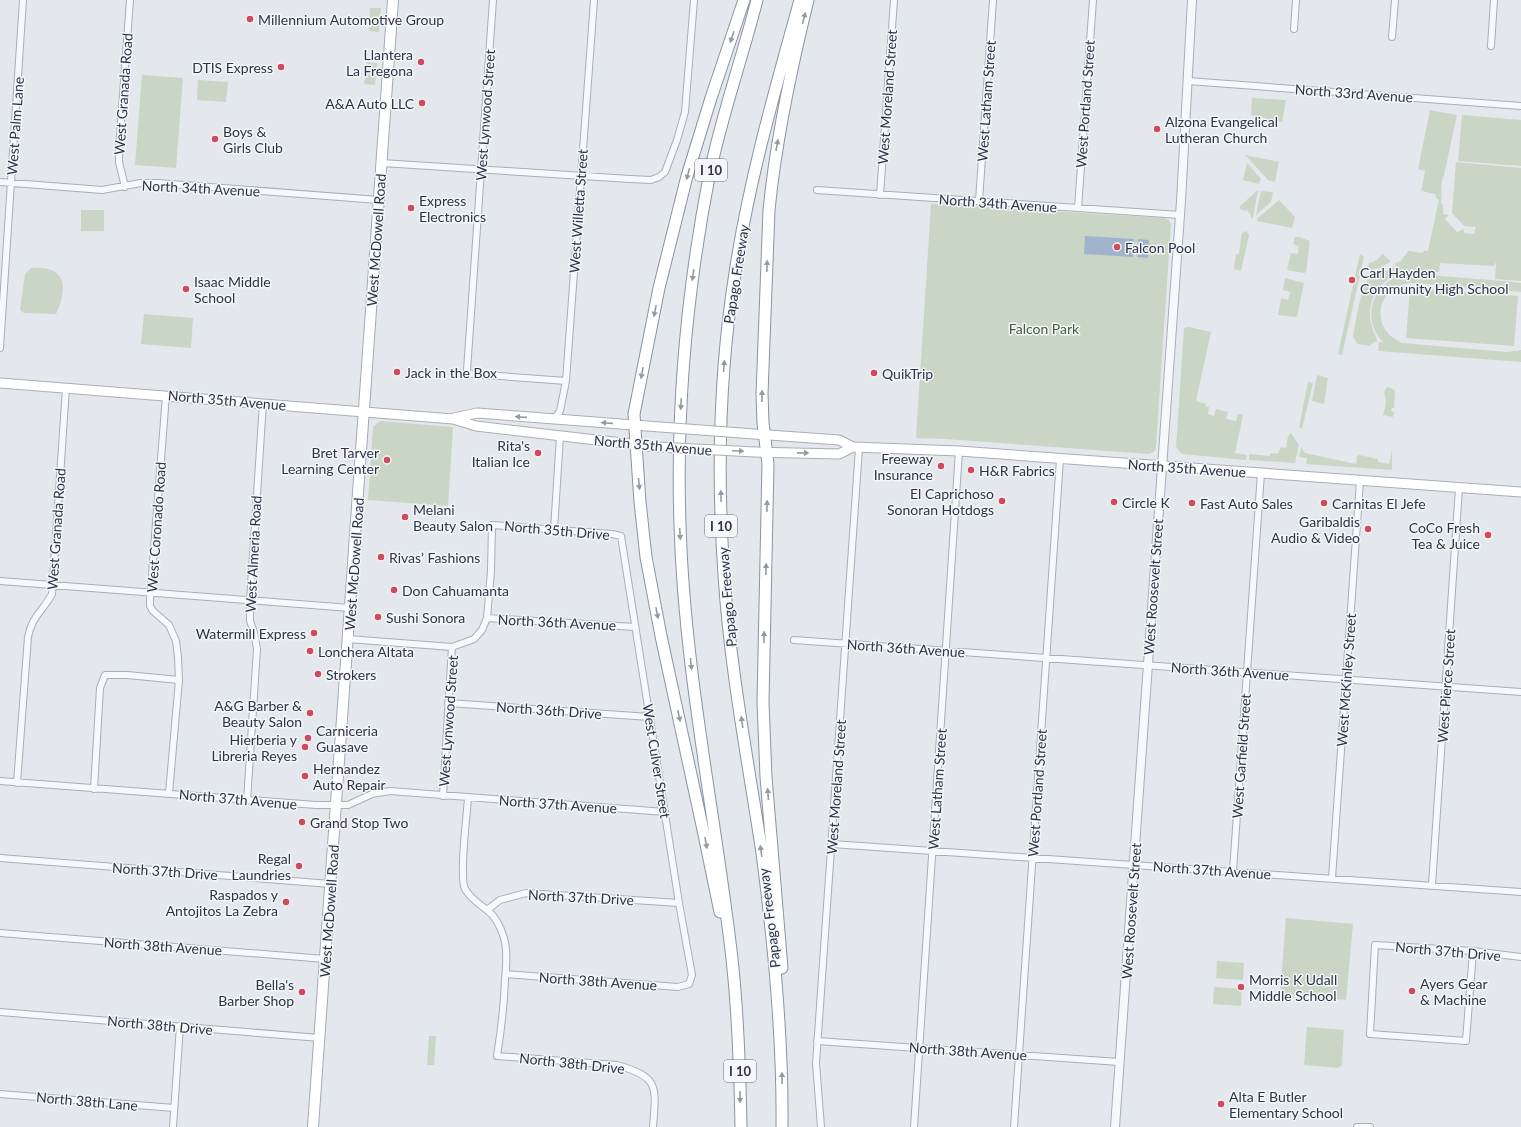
<svg xmlns="http://www.w3.org/2000/svg" width="1521" height="1127" viewBox="0 0 1521 1127" font-family="Lato,sans-serif">
<rect width="100%" height="100%" fill="#e4e7ec"/>
<path fill="#c9d6c5" d="M370 8H381L379 32 369 31Z
M367 62 377 63 375 85 364 84Z
M142 75 183 78 176 168 135 165Z
M198 80 228 82 226 102 197 100Z
M1252 98 1286 100 1282 122 1251 115Z
M1430 110 1457 115 1444 175 1442 180 1441 204 1443 205V214L1449 215 1445 219 1457 232 1464 229V233L1474 234 1476 227 1464 226 1452 213 1456 162 1521 168V281L1495 279 1496 262 1494 266 1440 263 1439 272 1416 274 1514 282 1521 283V292L1413 283C1376 283 1368 331 1403 343L1507 352 1521 350V362L1378 351 1379 342H1383C1360 318 1373 284 1403 274H1398L1395 263 1401 261 1408 251 1422 253 1424 251H1428L1439 199H1437L1435 194 1422 191 1421 192 1425 171 1418 169Z
M1462 115 1521 120V166L1458 161Z
M1245 155 1279 162 1275 182 1268 180Z
M1247 163 1261 179 1259 184 1243 180Z
M1258 190 1253 218H1252L1250 214 1246 209 1245 211 1240 209V206Z
M1261 191 1273 192 1271 202 1256 215Z
M1279 200 1295 217 1292 228 1257 221V219Z
M931 204 1165 218 1169 220 1171 224 1156 446 1155 451 1149 454 946 439 916 438Z
M81 210H104V231H81Z
M1246 231 1249 235 1241 271 1234 269V267L1236 254H1239L1242 233Z
M1295 237H1299L1310 241 1306 272 1304 273 1287 270 1291 253 1298 254 1299 246 1293 244Z
M1360 254 1364 257 1342 355 1338 354Z
M1382 254 1391 261 1380 268 1370 270 1368 266 1369 263C1375 262 1379 259 1382 254Z
M1394 266 1396 275C1376 284 1365 305 1372 327 1373 333 1377 336 1377 342L1374 341 1373 344 1371 343 1370 346 1358 344 1353 337C1355 326 1361 285 1369 279 1376 274 1387 273 1394 266Z
M31 268C67 265 68 288 56 314L24 313 20 310 25 274Z
M1285 278 1304 283 1297 317 1278 315 1281 298 1288 300 1290 292 1283 290Z
M1410 288 1518 296 1514 346 1406 338Z
M144 314 193 318 191 348 141 344Z
M1189 327 1211 332 1196 401 1206 404 1205 406 1209 407 1208 414 1214 416 1216 409 1228 412 1226 419 1236 421 1238 414 1243 415 1235 453 1247 455 1246 460 1182 454 1176 447 1184 328Z
M1317 375 1328 378 1324 404 1312 401Z
M1308 382 1313 383 1302 429 1299 427Z
M1388 387 1393 389 1395 390 1394 408H1392L1391 411 1394 412 1393 417 1383 415C1384 411 1386 406 1386 402 1386 395 1381 392 1388 387Z
M380 421 453 427 448 506 368 500 373 427Z
M1291 433 1299 445 1295 463 1249 460V454L1270 456 1271 453 1278 454 1281 447 1286 448 1288 436Z
M1301 447 1305 453 1356 464 1357 456 1359 455 1378 459V462L1389 464 1392 451V470L1306 464 1307 458 1299 457Z
M1286 918 1353 924 1346 1000 1280 994Z
M1217 961 1244 963 1243 980 1216 978Z
M1214 987 1242 989 1241 1006 1213 1004Z
M1307 1027 1344 1030 1342 1065 1338 1068 1304 1065Z
M429 1036H436L434 1065H427Z"/>
<path fill="#9fb4cc" d="M1085 236 1134 239 1133 257 1084 254Z
M1138 239 1149 240 1148 258 1137 257Z"/>
<g fill="none" stroke-linecap="round" stroke-linejoin="round">
<g stroke="#a9aeb7" stroke-width="8">
<path id="minor" d="M493 0 467 370 468 373 472 374 566 381
M1294 29 1296 0
M1392 37 1395 0
M1491 46 1494 0
M1188 81 1521 106
M382 163 630 179 651 180 659 177 665 172 677 140 685 112 694 0
M0 182 102 190 141 183H158L379 200
M125 187 119 162V149L130 0
M817 190 1180 215
M880 195 894 0
M979 201 993 0
M1078 208 1093 0
M0 348 23 0
M166 395 150 600V606L153 611 169 625 176 641 178 657 179 680 169 793
M554 419 560 411 566 381 594 0
M554 530 560 436
M0 581 350 608
M487 618 635 627
M348 639 452 647 474 639 482 630 487 618 491 571 492 525 612 534 621 536 679 903 692 975 689 984 678 987 506 974
M794 640 1521 692
M448 703 650 717
M0 781 316 805H348L372 794 390 791 665 812
M17 783 28 637C32 616 43 611 52 594L66 388
M94 789 100 688 105 675H127L179 680
M443 796 452 647
M468 798C467 814 459 877 465 889 470 898 479 904 487 910 495 916 501 928 504 938 508 951 506 967 505 980 504 1006 501 1031 497 1056L617 1065C660 1077 656 1087 653 1127
M247 801 257 649 254 632 250 621V601L263 403
M832 844 1521 892
M0 858 331 884
M1233 871 1261 473
M1332 878 1360 481
M1432 885 1459 488
M487 910 500 900 526 893 679 903
M0 933 325 959
M1473 951 1466 1041 1370 1034 1375 945 1473 951 1521 957
M0 1012 320 1038
M817 1041 1119 1062
M0 1094 174 1108
M173 1127 180 1026
M821 1127 816 1063 859 448
M914 1127 959 451
M1014 1127 1060 459
M1357 1127H1370"/>
</g>
<g stroke="#a9aeb7" stroke-width="10">
<path id="tertiary" d="M1115 1127 1181 201 1192 0"/>
</g>
<g stroke="#a9aeb7" stroke-width="11">
<path id="secondary" d="M0 383 453 419 476 426 657 447
M454 418 477 413 647 426
M741 433 839 440 853 447 959 451 1521 492
M755 452 839 454 853 447"/>
</g>
<g stroke="#a3abb8" stroke-width="12">
<path id="primary" d="M313 1127 393 0"/>
</g>
<g stroke="#8b94a3" stroke-width="13">
<path id="motorway" d="M720 912 703 830 661 636 646 557 640 502 634 414 659 288 687 176 711 98 744 0
M782 968 766 777 763 702 768 464 763 423 762 394 769 210C776 139 791 69 808 0
M741 1127C740 1068 738 1009 731 950 714 808 684 667 680 524 676 408 687 291 709 177 721 117 742 59 757 0
M782 1127C783 1035 774 944 762 853 748 761 730 669 724 575 717 475 719 373 735 273 749 180 775 90 800 0"/>
</g>
<use href="#minor" stroke="#f7f8fa" stroke-width="6"/>
<use href="#tertiary" stroke="#f7f8fa" stroke-width="8"/>
<use href="#secondary" stroke="#fff" stroke-width="9"/>
<use href="#primary" stroke="#fff" stroke-width="10"/>
<use href="#motorway" stroke="#fff" stroke-width="11"/>
<g stroke="#a9aeb7" stroke-width="11" stroke-linecap="butt">
<path id="secondary-bridge" d="M647 426 741 433
M657 447 755 452"/>
</g>
<use href="#secondary-bridge" stroke="#fff" stroke-width="9"/>
</g>
<defs><path id="oneway-solid" d="M-6-.8H1V-3.2L6.5 0L1 3.2V.8H-6Z"/></defs>
<g fill="#959aa2">
<use href="#oneway-solid" transform="translate(804 18) rotate(-76)"/>
<use href="#oneway-solid" transform="translate(732 37) rotate(109)"/>
<use href="#oneway-solid" transform="translate(777 145) rotate(-80)"/>
<use href="#oneway-solid" transform="translate(688 174) rotate(105)"/>
<use href="#oneway-solid" transform="translate(767 266) rotate(-88)"/>
<use href="#oneway-solid" transform="translate(693 275) rotate(98)"/>
<use href="#oneway-solid" transform="translate(655 311) rotate(101)"/>
<use href="#oneway-solid" transform="translate(724 366) rotate(-86)"/>
<use href="#oneway-solid" transform="translate(642 373) rotate(101)"/>
<use href="#oneway-solid" transform="translate(762 396) rotate(-90)"/>
<use href="#oneway-solid" transform="translate(681 404) rotate(93)"/>
<use href="#oneway-solid" transform="translate(521 417) rotate(-176)"/>
<use href="#oneway-solid" transform="translate(607 423) rotate(-176)"/>
<use href="#oneway-solid" transform="translate(738 451) rotate(3)"/>
<use href="#oneway-solid" transform="translate(803 453) rotate(1)"/>
<use href="#oneway-solid" transform="translate(639 484) rotate(85)"/>
<use href="#oneway-solid" transform="translate(721 496) rotate(-91)"/>
<use href="#oneway-solid" transform="translate(767 506) rotate(-89)"/>
<use href="#oneway-solid" transform="translate(680 534) rotate(87)"/>
<use href="#oneway-solid" transform="translate(766 569) rotate(-89)"/>
<use href="#oneway-solid" transform="translate(657 613) rotate(79)"/>
<use href="#oneway-solid" transform="translate(764 637) rotate(-89)"/>
<use href="#oneway-solid" transform="translate(691 664) rotate(84)"/>
<use href="#oneway-solid" transform="translate(679 716) rotate(78)"/>
<use href="#oneway-solid" transform="translate(742 722) rotate(-98)"/>
<use href="#oneway-solid" transform="translate(768 794) rotate(-94)"/>
<use href="#oneway-solid" transform="translate(706 843) rotate(79)"/>
<use href="#oneway-solid" transform="translate(761 851) rotate(-98)"/>
<use href="#oneway-solid" transform="translate(782 1078) rotate(-90)"/>
<use href="#oneway-solid" transform="translate(740 1097) rotate(89)"/>
</g>
<g fill="#d1495b" stroke="#f4f6f9" stroke-width="1.5">
<circle cx="250" cy="19" r="4"/>
<circle cx="421" cy="62" r="4"/>
<circle cx="281" cy="67" r="4"/>
<circle cx="422" cy="103" r="4"/>
<circle cx="1157" cy="129" r="4"/>
<circle cx="215" cy="139" r="4"/>
<circle cx="411" cy="208" r="4"/>
<circle cx="1117" cy="247" r="4"/>
<circle cx="1352" cy="280" r="4"/>
<circle cx="186" cy="289" r="4"/>
<circle cx="397" cy="372" r="4"/>
<circle cx="874" cy="373" r="4"/>
<circle cx="538" cy="453" r="4"/>
<circle cx="387" cy="460" r="4"/>
<circle cx="941" cy="466" r="4"/>
<circle cx="971" cy="470" r="4"/>
<circle cx="1002" cy="501" r="4"/>
<circle cx="1114" cy="502" r="4"/>
<circle cx="1192" cy="503" r="4"/>
<circle cx="1324" cy="503" r="4"/>
<circle cx="405" cy="517" r="4"/>
<circle cx="1368" cy="529" r="4"/>
<circle cx="1488" cy="535" r="4"/>
<circle cx="381" cy="557" r="4"/>
<circle cx="394" cy="590" r="4"/>
<circle cx="378" cy="617" r="4"/>
<circle cx="314" cy="633" r="4"/>
<circle cx="310" cy="651" r="4"/>
<circle cx="318" cy="674" r="4"/>
<circle cx="310" cy="713" r="4"/>
<circle cx="308" cy="738" r="4"/>
<circle cx="305" cy="747" r="4"/>
<circle cx="305" cy="776" r="4"/>
<circle cx="302" cy="822" r="4"/>
<circle cx="299" cy="866" r="4"/>
<circle cx="286" cy="902" r="4"/>
<circle cx="1241" cy="987" r="4"/>
<circle cx="1412" cy="991" r="4"/>
<circle cx="302" cy="992" r="4"/>
<circle cx="1221" cy="1104" r="4"/>
</g>
<g text-anchor="middle" dominant-baseline="central" stroke-width="3" stroke-linejoin="round" paint-order="stroke">
<g fill="#f4f6f9" stroke="#676e7b" stroke-width="1">
<rect x="695" y="159" width="32" height="22" rx="3"/>
<rect x="705" y="515" width="32" height="22" rx="3"/>
<rect x="724" y="1060" width="32" height="22" rx="3"/>
</g>
<g font-size="13" font-weight="bold" fill="#2b3445">
<text x="711" y="170">I 10</text>
<text x="721" y="526">I 10</text>
<text x="740" y="1071">I 10</text>
</g>
<g font-size="14" fill="#2b3445" stroke="#f4f6f9" text-anchor="start">
<text x="258" y="19">Millennium Automotive Group</text>
<text x="413" y="54" text-anchor="end">Llantera<tspan x="413" dy="16">La Fregona</tspan></text>
<text x="273" y="67" text-anchor="end">DTIS Express</text>
<text x="414" y="103" text-anchor="end">A&amp;A Auto LLC</text>
<text x="1165" y="121">Alzona Evangelical<tspan x="1165" dy="16">Lutheran Church</tspan></text>
<text x="223" y="131">Boys &amp;<tspan x="223" dy="16">Girls Club</tspan></text>
<text x="419" y="200">Express<tspan x="419" dy="16">Electronics</tspan></text>
<text x="1125" y="247">Falcon Pool</text>
<text x="1360" y="272">Carl Hayden<tspan x="1360" dy="16">Community High School</tspan></text>
<text x="194" y="281">Isaac Middle<tspan x="194" dy="16">School</tspan></text>
<text x="405" y="372">Jack in the Box</text>
<text x="882" y="373">QuikTrip</text>
<text x="530" y="445" text-anchor="end">Rita's<tspan x="530" dy="16">Italian Ice</tspan></text>
<text x="379" y="452" text-anchor="end">Bret Tarver<tspan x="379" dy="16">Learning Center</tspan></text>
<text x="933" y="458" text-anchor="end">Freeway<tspan x="933" dy="16">Insurance</tspan></text>
<text x="979" y="470">H&amp;R Fabrics</text>
<text x="994" y="493" text-anchor="end">El Caprichoso<tspan x="994" dy="16">Sonoran Hotdogs</tspan></text>
<text x="1122" y="502">Circle K</text>
<text x="1200" y="503">Fast Auto Sales</text>
<text x="1332" y="503">Carnitas El Jefe</text>
<text x="413" y="509">Melani<tspan x="413" dy="16">Beauty Salon</tspan></text>
<text x="1360" y="521" text-anchor="end">Garibaldis<tspan x="1360" dy="16">Audio &amp; Video</tspan></text>
<text x="1480" y="527" text-anchor="end">CoCo Fresh<tspan x="1480" dy="16">Tea &amp; Juice</tspan></text>
<text x="389" y="557">Rivas’ Fashions</text>
<text x="402" y="590">Don Cahuamanta</text>
<text x="386" y="617">Sushi Sonora</text>
<text x="306" y="633" text-anchor="end">Watermill Express</text>
<text x="318" y="651">Lonchera Altata</text>
<text x="326" y="674">Strokers</text>
<text x="302" y="705" text-anchor="end">A&amp;G Barber &amp;<tspan x="302" dy="16">Beauty Salon</tspan></text>
<text x="316" y="730">Carniceria<tspan x="316" dy="16">Guasave</tspan></text>
<text x="297" y="739" text-anchor="end">Hierberia y<tspan x="297" dy="16">Libreria Reyes</tspan></text>
<text x="313" y="768">Hernandez<tspan x="313" dy="16">Auto Repair</tspan></text>
<text x="310" y="822">Grand Stop Two</text>
<text x="291" y="858" text-anchor="end">Regal<tspan x="291" dy="16">Laundries</tspan></text>
<text x="278" y="894" text-anchor="end">Raspados y<tspan x="278" dy="16">Antojitos La Zebra</tspan></text>
<text x="1249" y="979">Morris K Udall<tspan x="1249" dy="16">Middle School</tspan></text>
<text x="1420" y="983">Ayers Gear<tspan x="1420" dy="16">&amp; Machine</tspan></text>
<text x="294" y="984" text-anchor="end">Bella's<tspan x="294" dy="16">Barber Shop</tspan></text>
<text x="1229" y="1096">Alta E Butler<tspan x="1229" dy="16">Elementary School</tspan></text>
</g>
<g font-size="14" fill="#2b3445" stroke="#f4f6f9">
<text transform="translate(1354 93) rotate(4)">North 33rd Avenue</text>
<text transform="translate(123 94) rotate(-86)">West Granada Road</text>
<text transform="translate(887 97) rotate(-86)">West Moreland Street</text>
<text transform="translate(986 101) rotate(-86)">West Latham Street</text>
<text transform="translate(1085 104) rotate(-86)">West Portland Street</text>
<text transform="translate(485 115) rotate(-86)">West Lynwood Street</text>
<text transform="translate(15 126) rotate(-86)">West Palm Lane</text>
<text transform="translate(201 188) rotate(3)">North 34th Avenue</text>
<text transform="translate(998 203) rotate(4)">North 34th Avenue</text>
<text transform="translate(578 211) rotate(-86)">West Willetta Street</text>
<text transform="translate(376 240) rotate(-86)">West McDowell Road</text>
<text transform="translate(736 274) rotate(-81)">Papago Freeway</text>
<text transform="translate(227 400) rotate(5)">North 35th Avenue</text>
<text transform="translate(653 445) rotate(5)">North 35th Avenue</text>
<text transform="translate(1187 468) rotate(4)">North 35th Avenue</text>
<text transform="translate(156 527) rotate(-86)">West Coronado Road</text>
<text transform="translate(56 529) rotate(-86)">West Granada Road</text>
<text transform="translate(557 530) rotate(5)">North 35th Drive</text>
<text transform="translate(253 554) rotate(-87)">West Almeria Road</text>
<text transform="translate(354 564) rotate(-86)">West McDowell Road</text>
<text transform="translate(1153 587) rotate(-86)">West Roosevelt Street</text>
<text transform="translate(727 597) rotate(-95)">Papago Freeway</text>
<text transform="translate(557 622) rotate(3)">North 36th Avenue</text>
<text transform="translate(906 648) rotate(4)">North 36th Avenue</text>
<text transform="translate(1230 671) rotate(4)">North 36th Avenue</text>
<text transform="translate(1346 680) rotate(-86)">West McKinley Street</text>
<text transform="translate(1446 686) rotate(-86)">West Pierce Street</text>
<text transform="translate(549 710) rotate(4)">North 36th Drive</text>
<text transform="translate(448 721) rotate(-86)">West Lynwood Street</text>
<text transform="translate(1241 756) rotate(-86)">West Garfield Street</text>
<text transform="translate(657 761) rotate(81)">West Culver Street</text>
<text transform="translate(836 787) rotate(-86)">West Moreland Street</text>
<text transform="translate(937 789) rotate(-86)">West Latham Street</text>
<text transform="translate(1037 793) rotate(-86)">West Portland Street</text>
<text transform="translate(238 799) rotate(5)">North 37th Avenue</text>
<text transform="translate(558 804) rotate(4)">North 37th Avenue</text>
<text transform="translate(1212 870) rotate(4)">North 37th Avenue</text>
<text transform="translate(165 871) rotate(4)">North 37th Drive</text>
<text transform="translate(581 897) rotate(3)">North 37th Drive</text>
<text transform="translate(329 911) rotate(-86)">West McDowell Road</text>
<text transform="translate(1131 911) rotate(-86)">West Roosevelt Street</text>
<text transform="translate(769 918) rotate(-97)">Papago Freeway</text>
<text transform="translate(163 946) rotate(4)">North 38th Avenue</text>
<text transform="translate(1448 951) rotate(5)">North 37th Drive</text>
<text transform="translate(598 981) rotate(4)">North 38th Avenue</text>
<text transform="translate(160 1025) rotate(5)">North 38th Drive</text>
<text transform="translate(968 1051) rotate(4)">North 38th Avenue</text>
<text transform="translate(572 1063) rotate(6)">North 38th Drive</text>
<text transform="translate(87 1101) rotate(5)">North 38th Lane</text>
</g>
<g font-size="14" fill="#3f6138" stroke="#f4f6f9">
<text x="1044" y="328">Falcon Park</text>
</g>
</g>
</svg>
